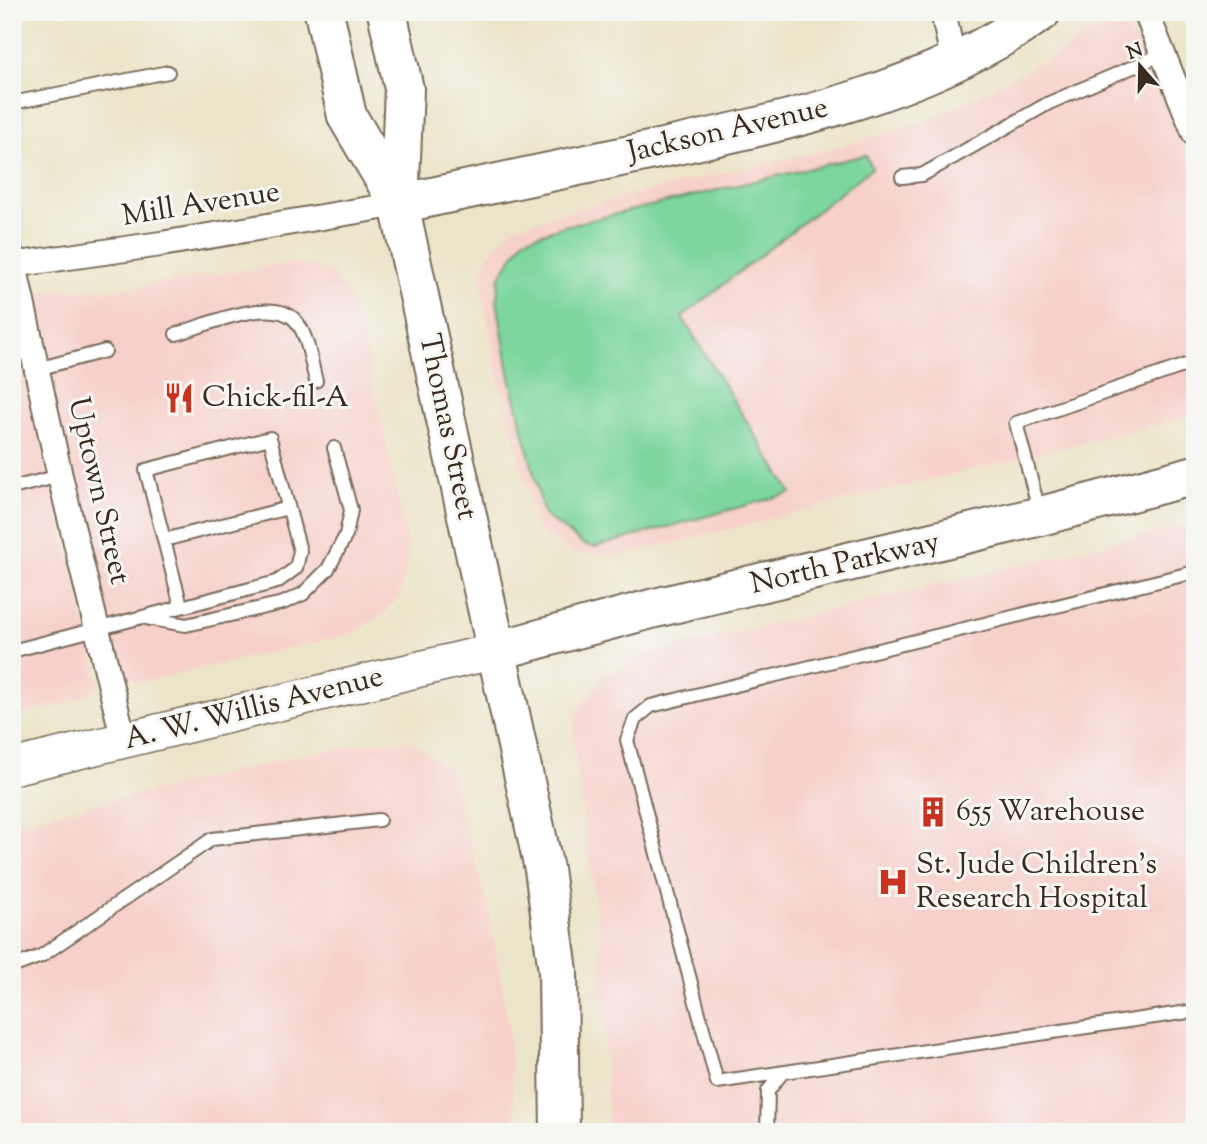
<svg xmlns="http://www.w3.org/2000/svg" width="1207" height="1144" viewBox="0 0 1207 1144" font-family="'Sorts Mill Goudy',serif">
<rect width="100%" height="100%" fill="#f6f6f2"/>
<filter id="ink" filterUnits="userSpaceOnUse"><feTurbulence type="fractalNoise" baseFrequency=".0143" numOctaves="2"/><feDisplacementMap in="SourceGraphic" scale="14" xChannelSelector="R" yChannelSelector="G"/><feConvolveMatrix kernelMatrix="1 2 1 2 8 2 1 2 1" color-interpolation-filters="sRGB"/></filter>
<filter id="wash" filterUnits="userSpaceOnUse"><feTurbulence type="fractalNoise" baseFrequency=".00686" numOctaves="4" result="noise"/><feDisplacementMap in="SourceGraphic" scale="28" xChannelSelector="R" yChannelSelector="G"/><feGaussianBlur stdDeviation="1.57" result="paint"/><feColorMatrix in="noise" values="0 0 0 0 0 0 0 0 0 0 0 0 0 0 0 0 0 1.4 0 .05"/><feComposite in="paint" operator="in"/></filter>
<g filter="url(#wash)">
<rect width="100%" height="100%" fill="#ece4c8"/>
<path fill="#f7d0cb" d="M1107 27 1126 31 1138 44 1195 175V415L615 557 570 552 537 529 496 367 480 276 489 255 513 227 613 199 846 145 907 127 947 111 1054 56 1087 34Z
M283 264 309 265 331 272 350 299 366 347 408 546 405 577 398 597 384 614 353 633 143 682 129 680 120 669 43 349 37 311 39 293 48 290H116Z
M12 322 99 681 91 694 71 702 12 716Z
M1195 523V1132H608L601 949 573 739 577 711 603 677 643 655Z
M386 741 414 742 449 770 458 794 489 911 508 1022 516 1132H12V824L313 753Z"/>
<path fill="#7cd69d" stroke="#5c805e" stroke-width="2" d="M866 155 872 168 682 317 791 493 595 547 583 544 544 515 509 373 497 301 499 278 524 239 561 227Z"/>
</g>
<g filter="url(#ink)">
<g fill="none" stroke-linecap="round" stroke-linejoin="round">
<g stroke="#796b5a" stroke-width="16">
<path id="service" d="M12 103 168 72
M902 177 922 175 1049 103 1163 54
M176 334C204 326 272 295 295 320 308 334 311 363 316 381
M37 369 105 351
M12 488 60 476
M1040 514 1016 423 1195 362
M164 540 288 508
M1195 572 651 706 635 719 627 740 717 1082 1195 1011
M146 618 186 625 283 603 303 594 328 569 346 535 351 510 334 448
M12 651 277 582 296 568 300 551 270 438 146 470 181 606
M12 967 41 956 212 839 379 820
M767 1132 768 1091 782 1073"/>
</g>
<g stroke="#796b5a" stroke-width="28">
<path id="minor" d="M943 12 954 63
M1146 12 1195 134
M12 256 60 476 124 741
M12 265 161 244 399 204"/>
</g>
<g stroke="#796b5a" stroke-width="38">
<path id="secondary" d="M12 767 495 651"/>
</g>
<g stroke="#796b5a" stroke-width="42">
<path id="primary" d="M324 12 347 116 399 204
M387 12 404 89 399 204 544 869 558 971 560 1132
M399 204C482 186 565 169 649 151 784 122 926 93 1041 12
M495 651 651 609 1041 516 1195 475"/>
</g>
<use href="#service" stroke="#fff" stroke-width="12"/>
<use href="#minor" stroke="#fff" stroke-width="24"/>
<use href="#secondary" stroke="#fff" stroke-width="35"/>
<use href="#primary" stroke="#fff" stroke-width="38"/>
</g>
</g>
<defs>
<g id="restaurant-bare" transform="scale(2.415)"><path d="M-5-6h1v4h1v-4h1v4h1v-4h1v5L-1.5 .5V6h-2V.5L-5-1ZM5-6V6H3V1.5H1.5Q1.5-4 5-6Z" fill="#c8321e" stroke="#f6f6f2" stroke-width="2.5" paint-order="stroke"/></g>
<g id="building-bare" transform="scale(2.415)"><path d="M-4-6H4V6H1V3H-1V6H-4ZM-2.5-4.3h1.7v1.8h-1.7ZM.8-4.3h1.7v1.8H.8ZM-2.5-1h1.7V.8h-1.7ZM.8-1h1.7V.8H.8Z" fill="#c8321e" stroke="#f6f6f2" stroke-width="2.5" paint-order="stroke"/></g>
<g id="hospital-bare" transform="scale(2.415)"><path d="M-5-5h3v3.5h4V-5h3V5h-3V1.5h-4V5h-3Z" fill="#c8321e" stroke="#f6f6f2" stroke-width="2.5" paint-order="stroke"/></g>
</defs>
<g fill-rule="evenodd">
<use href="#restaurant-bare" x="179" y="398"/>
<use href="#building-bare" x="933" y="812"/>
<use href="#hospital-bare" x="893" y="882"/>
</g>
<g text-anchor="middle" dominant-baseline="central" stroke-width="6" stroke-linejoin="round" paint-order="stroke">
<g font-size="30" fill="#3b2a1e" stroke="#f6f6f2">
<text transform="translate(728 131) rotate(-13)">Jackson Avenue</text>
<text transform="translate(201 205) rotate(-9)">Mill Avenue</text>
<text transform="translate(447 427) rotate(78)">Thomas Street</text>
<text transform="translate(98 491) rotate(77)">Uptown Street</text>
<text transform="translate(845 564) rotate(-13)">North Parkway</text>
<text transform="translate(254 709) rotate(-14)">A. W. Willis Avenue</text>
</g>
<g font-size="30" fill="#3b2a1e" stroke="#f6f6f2" text-anchor="start">
<text x="202" y="398">Chick-fil-A</text>
<text x="956" y="812">655 Warehouse</text>
<text x="916" y="865">St. Jude Children's<tspan x="916" dy="34">Research Hospital</tspan></text>
</g>
</g>
<rect width="1207" height="1144" fill="none" stroke="#f6f6f2" stroke-width="42"/>
<g transform="translate(1140 66) rotate(340)" stroke="#f6f6f2" stroke-width="5" paint-order="stroke">
<path d="M0-5L12 26L0 18L-12 26Z" fill="#3b2a1e"/>
<text y="-10" font-size="19" font-weight="bold" text-anchor="middle" fill="#3b2a1e">N</text>
</g>
</svg>
